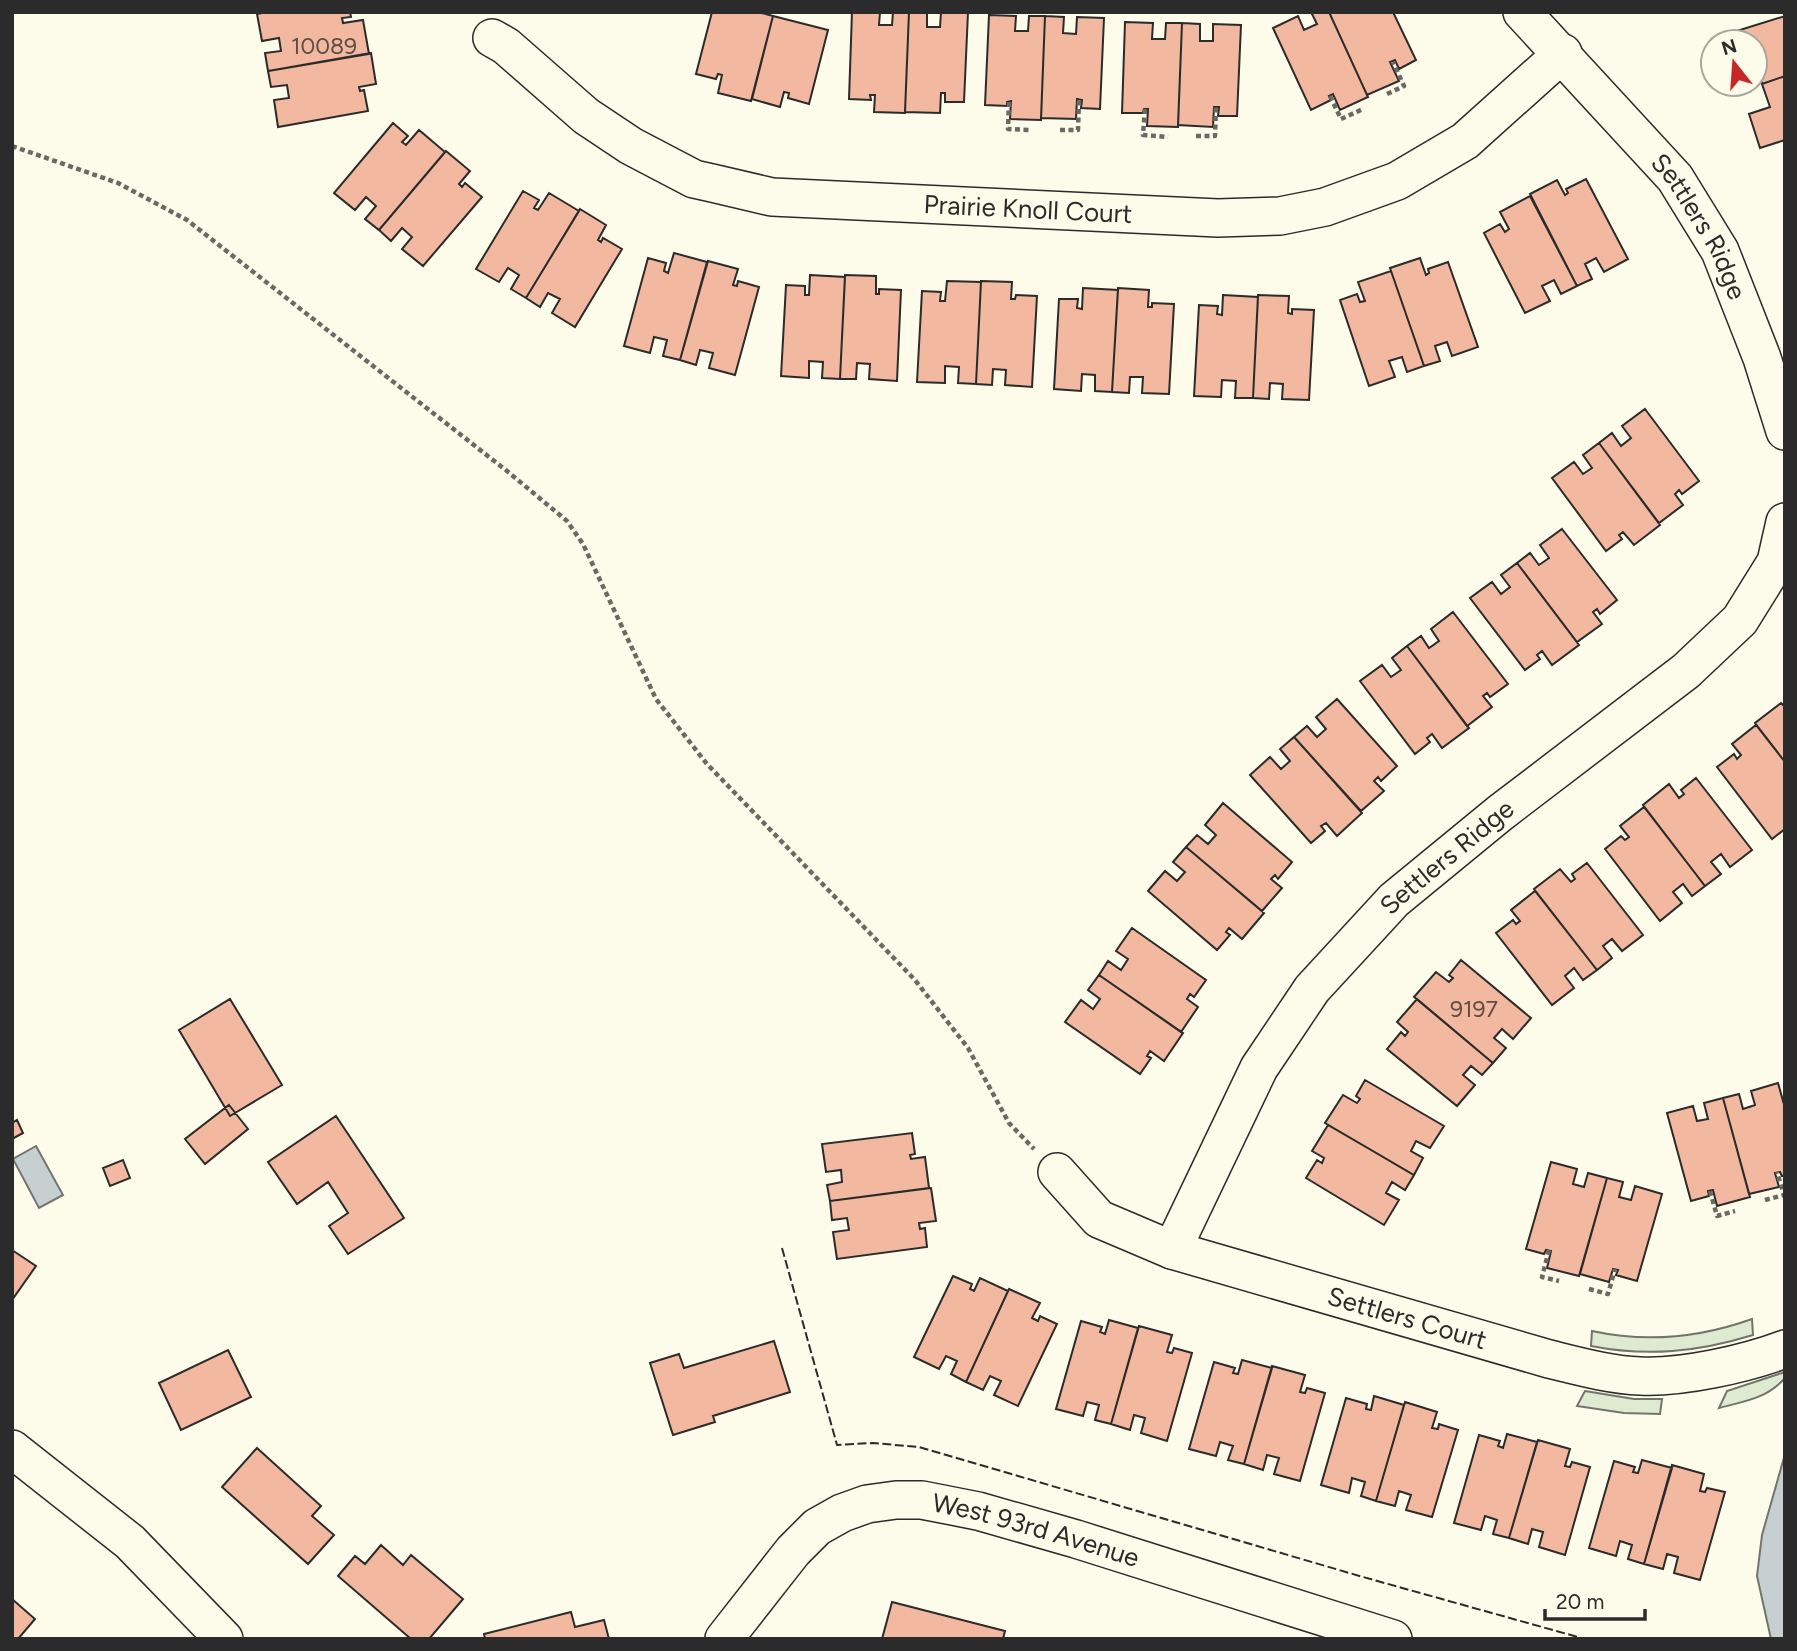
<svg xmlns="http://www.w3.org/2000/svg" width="1797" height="1651" viewBox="0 0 1797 1651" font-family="Figtree,sans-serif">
<rect width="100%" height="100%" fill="#fdfbea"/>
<path fill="#deebd1" stroke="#74746e" stroke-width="2" d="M1752 1319 1753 1335C1698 1352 1647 1357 1591 1346L1592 1331C1647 1343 1699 1338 1752 1319Z
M1785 1372V1378C1766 1399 1745 1401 1719 1408L1727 1391Z
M1585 1391 1634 1399H1662L1660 1414 1624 1413 1577 1406Z"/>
<path fill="#c7d0d0" stroke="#74746e" stroke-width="2" d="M36 1146 63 1195 39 1208 13 1159Z
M1785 1454V1639H1771L1757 1576 1762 1535Z"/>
<path fill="#f2b8a0" stroke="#2b2b2b" stroke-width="2" d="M267 12H350L351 17 342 18 343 23 363 20 369 54 268 71 265 53 281 51 279 38 262 41 257 14Z
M712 12H758L773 16 751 101 718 93 722 75 718 74 716 79 696 74Z
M852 12H880L879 25H892L893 12H909L905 113 874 112 875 95H870L871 100 849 99Z
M909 12H927V27H940L941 12H968L964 102H945V93H941L940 113 905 112Z
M1311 12H1329L1368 97 1340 110 1333 94 1329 96 1331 100 1311 110 1273 28 1298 16 1304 30 1317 24Z
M1329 12H1393L1416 60 1399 69 1395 60 1390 62 1399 81 1367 95Z
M989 15 1016 16 1015 31H1028L1029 16H1045L1041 120 1010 119 1011 101 1007 102V106L985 105Z
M773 16 828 30 809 104 788 98 789 93 784 92 780 107 752 99Z
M1045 16 1064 17 1063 33 1076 34 1077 17 1104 18 1100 109 1081 108 1082 100 1077 99 1076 119 1041 118Z
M1785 16V76L1762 84 1755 62V42H1726L1724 35Z
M1125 22 1153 23 1152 39H1165L1166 23H1182L1178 127 1147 126 1148 109H1144L1143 113H1122Z
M1182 23 1200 24V41H1213V24L1241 25 1237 116H1218L1219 107H1214L1213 127 1178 125Z
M371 53 376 84 359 87 360 91 364 90 368 111 278 127 274 100 289 98 287 85 271 87 268 71Z
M1785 76V140L1760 148 1749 114 1770 107 1762 84Z
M393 123 408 136 402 142 406 145 419 130 445 152 379 230 365 219 376 206 366 197 355 210 334 193Z
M446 151 470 171 459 184 462 187 465 183 482 197 423 266 402 249 412 237 402 228 391 241 379 230Z
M1586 179 1628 259 1604 272 1596 258 1585 264 1592 279 1577 286 1530 194 1557 180 1565 195 1568 193 1566 189Z
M523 191 539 200 534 208 538 210 549 193 579 211 526 298 511 289 519 275 508 268 499 282 476 269Z
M1530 196 1577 286 1561 294 1554 280 1542 286 1550 301 1525 313 1484 233 1500 224 1505 232 1509 229 1500 212Z
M580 209 606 225 598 240 601 242 603 238 622 249 575 327 552 313 560 299 548 293 540 307 526 298Z
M674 253 707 262 680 360 663 356 667 340 654 337 650 353 624 346 648 258 666 263 664 271 668 273Z
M1420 258 1426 275 1429 273 1428 269 1448 262 1478 347 1452 356 1447 342 1435 346 1440 361 1424 366 1390 268Z
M708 261 738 269 733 285 737 286 738 281 759 287 735 375 709 368 713 353 700 350 696 365 680 360Z
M1391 271 1424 366 1407 372 1402 357 1389 361 1395 377 1369 386 1340 300 1357 294 1360 302 1365 301 1358 282Z
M810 275 845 277 840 379 822 378 823 362 809 361V378L781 376 786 285 805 286V295H809Z
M845 275 876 276V294H879V289L901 290 897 381 869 379 870 364 857 363 856 379H840Z
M947 281 981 282 976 384 958 383 959 367 945 366V383L917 382 922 291 941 292 940 301H945Z
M981 281 1012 282 1011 299H1015L1016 295 1037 296 1032 387 1005 385 1006 370 993 369 992 385 976 384Z
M1083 288 1118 290 1112 392 1095 391V375L1082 374 1081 391 1054 389 1059 299H1078L1077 308 1082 309Z
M1118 288 1149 290 1148 307H1152V303L1174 304 1169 394 1142 393 1143 377H1130L1129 393 1112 392Z
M1223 295 1258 297 1253 398H1235L1236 381 1222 380 1221 397 1194 396 1199 305 1218 306 1217 314 1222 315Z
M1258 295 1289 296 1288 313 1292 314V309L1314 310 1309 400 1282 399 1283 384 1270 383 1269 399 1253 398Z
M1645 409 1699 481 1682 494 1679 490 1675 494 1683 505 1659 523 1599 443 1612 433 1621 446 1631 438 1622 426Z
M1599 443 1660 525 1634 545 1623 532 1619 535 1622 539 1606 551 1552 478 1574 462 1583 474 1592 468 1583 455Z
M1562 529 1617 600 1600 614 1597 609 1593 612 1602 624 1577 642 1517 563 1530 553 1539 565 1549 558 1540 545Z
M1517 563 1579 645 1552 665 1542 651 1537 655 1540 659 1525 670 1470 598 1492 582 1501 594 1510 587 1501 575Z
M1453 612 1508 684 1490 697 1487 693 1483 696 1492 707 1467 726 1407 646 1421 636 1429 648 1439 641 1431 629Z
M1407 646 1469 728 1442 748 1432 734 1427 738 1430 742 1415 754 1360 681 1382 665 1391 677 1401 670 1392 658Z
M1337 699 1397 766 1381 781 1378 777 1374 781 1384 791 1361 811 1294 737 1307 726 1317 737 1326 729 1316 717Z
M1781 703 1785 707V762L1755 723Z
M1756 725 1785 762V829L1772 839 1717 767 1734 754 1737 759 1741 755 1732 744Z
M1294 737 1362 813 1337 836 1326 823 1321 826 1325 831 1311 843 1250 775 1270 757 1281 769 1290 761 1280 749Z
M1696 778 1752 850 1730 867 1721 854 1711 862 1721 874 1705 886 1643 805 1669 784 1679 798 1684 794 1681 790Z
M1223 803 1292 862 1278 879 1275 875 1271 879 1282 888 1262 911 1186 847 1197 835 1208 844 1216 835 1205 825Z
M1644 807 1705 886 1692 896 1683 884 1673 892 1682 903 1660 921 1605 849 1621 836 1625 840 1629 837 1620 826Z
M1186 847 1264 913 1242 939 1229 928 1226 932 1230 935 1217 950 1148 891 1165 871 1177 881 1185 872 1173 862Z
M1587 863 1643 935 1622 951 1612 939 1603 946 1612 958 1597 970 1534 889 1560 869 1571 882 1575 879 1572 874Z
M1535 891 1597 970 1583 980 1574 968 1565 976 1574 988 1552 1005 1496 933 1513 920 1516 924 1520 921 1511 910Z
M1132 928 1206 980 1194 997 1190 994 1187 999 1198 1007 1181 1032 1099 975 1108 961 1121 970 1128 959 1116 951Z
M1461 960 1531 1018 1513 1039 1502 1029 1494 1038 1506 1048 1493 1063 1414 997 1436 972 1449 982 1453 978 1449 975Z
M1099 975 1183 1033 1164 1061 1150 1051 1147 1056 1151 1058 1140 1074 1065 1022 1081 1000 1093 1009 1100 999 1088 990Z
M230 999 282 1085 230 1116 179 1030Z
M1417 999 1493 1063 1482 1075 1471 1066 1463 1075 1475 1085 1457 1106 1387 1049 1401 1032 1405 1036 1408 1032 1397 1022Z
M1365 1080 1444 1126 1430 1148 1416 1141 1411 1151 1423 1158 1414 1175 1325 1123 1343 1095 1357 1103 1360 1099 1356 1096Z
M1778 1083 1785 1108V1176H1782L1780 1172 1775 1173 1779 1187 1749 1194 1723 1098 1739 1094 1743 1109 1755 1105 1751 1091Z
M1723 1098 1750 1197 1717 1206 1713 1190 1708 1191 1709 1196 1691 1201 1667 1113 1693 1106 1697 1121 1708 1119 1704 1103Z
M229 1105 248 1129 205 1164 185 1139Z
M336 1116 404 1218 348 1254 329 1226 348 1213 328 1182 297 1204 268 1162Z
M17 1120 23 1133 12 1139V1123Z
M1328 1125 1414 1175 1405 1190 1392 1182 1386 1193 1399 1200 1384 1225 1306 1178 1317 1160 1322 1163 1324 1158 1312 1151Z
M912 1133 915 1154 910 1155 911 1159 925 1157 929 1188 830 1201 827 1185 842 1182 841 1170 826 1172 822 1144Z
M123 1160 130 1178 110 1186 103 1168Z
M1551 1162 1577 1169 1573 1184 1584 1187 1588 1173 1607 1178 1579 1276 1547 1268 1551 1251 1546 1250 1544 1254 1526 1249Z
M1607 1178 1623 1182 1619 1197 1631 1200 1635 1186 1662 1194 1637 1281 1616 1275 1618 1270 1613 1269 1609 1282 1580 1274Z
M931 1188 936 1221 919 1223 920 1229 925 1228 927 1247 837 1259 833 1232 849 1230 847 1218 832 1220 830 1201Z
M12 1250 36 1266 12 1300Z
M953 1276 972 1284 970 1289 974 1291 980 1278 1008 1291 966 1382 951 1374 957 1361 946 1356 939 1369 914 1357Z
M1009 1289 1040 1303 1032 1318 1038 1321 1040 1316 1057 1324 1018 1406 994 1395 1001 1381 990 1376 983 1390 966 1382Z
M1109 1320 1138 1328 1111 1424 1095 1420 1099 1405 1087 1402 1083 1416 1056 1409 1081 1321 1102 1327 1100 1332 1105 1334Z
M1139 1326 1172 1335 1167 1352 1172 1353 1174 1348 1192 1353 1167 1441 1141 1433 1145 1418 1134 1415 1130 1430 1111 1424Z
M774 1341 790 1392 713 1416 715 1422 673 1435 650 1363 679 1354 684 1368Z
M228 1350 251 1397 181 1430 159 1383Z
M1242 1360 1272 1368 1244 1464 1228 1460 1233 1446 1220 1442 1216 1456 1189 1449 1214 1362 1235 1368 1233 1373 1238 1374Z
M1272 1366 1305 1375 1300 1392 1305 1393 1307 1388 1325 1393 1300 1481 1274 1474 1279 1458 1267 1455 1263 1470 1244 1464Z
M1374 1396 1404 1405 1376 1501 1361 1496 1365 1482 1352 1478 1349 1493 1321 1485 1346 1398 1367 1404 1366 1409 1371 1410Z
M1405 1402 1437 1412 1432 1428 1438 1429 1439 1424 1458 1430 1432 1517 1406 1510 1411 1495 1399 1491 1395 1506 1376 1501Z
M1507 1434 1537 1442 1509 1538 1493 1534 1497 1520 1485 1516 1481 1530 1454 1523 1479 1435 1500 1441 1498 1446 1503 1448Z
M1538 1440 1570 1449 1565 1466 1570 1467 1572 1462 1590 1467 1565 1555 1539 1547 1543 1532 1532 1529 1528 1544 1509 1538Z
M257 1448 321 1506 312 1516 334 1535 308 1564 222 1487Z
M1642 1460 1672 1468 1644 1564 1628 1559 1632 1545 1620 1541 1616 1556 1589 1548 1614 1461 1635 1467 1633 1472 1638 1473Z
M1672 1465 1704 1474 1700 1491 1705 1492 1707 1488 1725 1492 1700 1580 1674 1573 1678 1557 1667 1554 1663 1569 1644 1564Z
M381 1545 403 1565 411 1555 463 1599 429 1639H411L338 1576 355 1556 365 1564Z
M12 1599 35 1619 18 1639H12Z
M892 1602 1005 1631 1003 1639H882Z
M571 1612 575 1627 604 1620 609 1639H485L484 1634Z"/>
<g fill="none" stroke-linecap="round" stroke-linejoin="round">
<g stroke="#2b2b2b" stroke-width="40">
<g id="minor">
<path id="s1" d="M1522 12 1675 178 1720 251 1762 358 1785 431"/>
<path id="s2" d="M492 38 506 46 586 116 631 146 694 179 712 183 772 197 1218 218 1280 216 1325 207 1397 181 1465 141 1563 53"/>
<path id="s3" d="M1057 1172 1099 1219 1172 1250 1549 1359C1578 1366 1610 1375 1640 1376 1682 1378 1745 1364 1785 1349"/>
<path id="s4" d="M1172 1250 1259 1068 1312 989 1394 900 1500 813 1686 671 1740 620 1776 562 1785 522"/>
<path d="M12 1449 130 1542 224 1639"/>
<path id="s5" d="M724 1639 793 1551 817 1527 842 1513 867 1504 896 1500H922L978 1511 1076 1539 1393 1639"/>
</g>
</g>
<path stroke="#6a6964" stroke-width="4.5" stroke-dasharray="5 3.5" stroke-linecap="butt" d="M1387 94 1404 86 1393 62
M1330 96 1341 119 1363 109
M1009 102 1008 129 1031 130
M1145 109 1143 135 1168 137
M1060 130H1078L1079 100
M1196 136H1215L1216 107
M12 146 118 183 187 220 507 471 567 521 583 544 656 699 707 764 915 980 968 1048 1009 1123 1034 1149
M1710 1191 1717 1216 1735 1211
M1765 1200 1784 1195 1777 1172
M1549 1250 1542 1277 1559 1281
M1589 1289 1608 1294 1615 1269"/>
<use href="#minor" stroke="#fdfbea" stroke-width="37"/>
<path stroke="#2b2b2b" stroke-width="2" stroke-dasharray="9 3.5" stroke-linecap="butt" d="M782 1248 837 1445 873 1443 919 1447 1363 1577 1585 1639"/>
</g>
<g text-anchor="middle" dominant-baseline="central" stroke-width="5" stroke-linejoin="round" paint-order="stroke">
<g font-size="23" fill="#5d4e48">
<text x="324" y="46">10089</text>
<text x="1474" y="1009">9197</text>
</g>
<g font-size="26" fill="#2b2b2b" stroke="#fdfbea">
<text stroke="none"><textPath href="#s2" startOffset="584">Prairie Knoll Court</textPath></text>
<text stroke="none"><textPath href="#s1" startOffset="280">Settlers Ridge</textPath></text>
<text stroke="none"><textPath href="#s4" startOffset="486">Settlers Ridge</textPath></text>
<text stroke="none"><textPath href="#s3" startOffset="387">Settlers Court</textPath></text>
<text stroke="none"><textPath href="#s5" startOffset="374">West 93rd Avenue</textPath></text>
</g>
</g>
<rect width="1797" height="1651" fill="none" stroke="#2b2b2b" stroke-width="28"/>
<g transform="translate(1734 63) rotate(343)"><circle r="33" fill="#fdfbea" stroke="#a9a89e" stroke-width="2"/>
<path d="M0-5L12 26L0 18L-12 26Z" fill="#c62828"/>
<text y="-10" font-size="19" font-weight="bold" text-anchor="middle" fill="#2b2b2b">N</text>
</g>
<path d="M1545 1609v10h100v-10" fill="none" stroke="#2b2b2b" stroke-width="3.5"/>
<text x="1556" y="1609" font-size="21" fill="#2b2b2b" stroke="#fdfbea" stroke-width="5" paint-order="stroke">20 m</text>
</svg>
